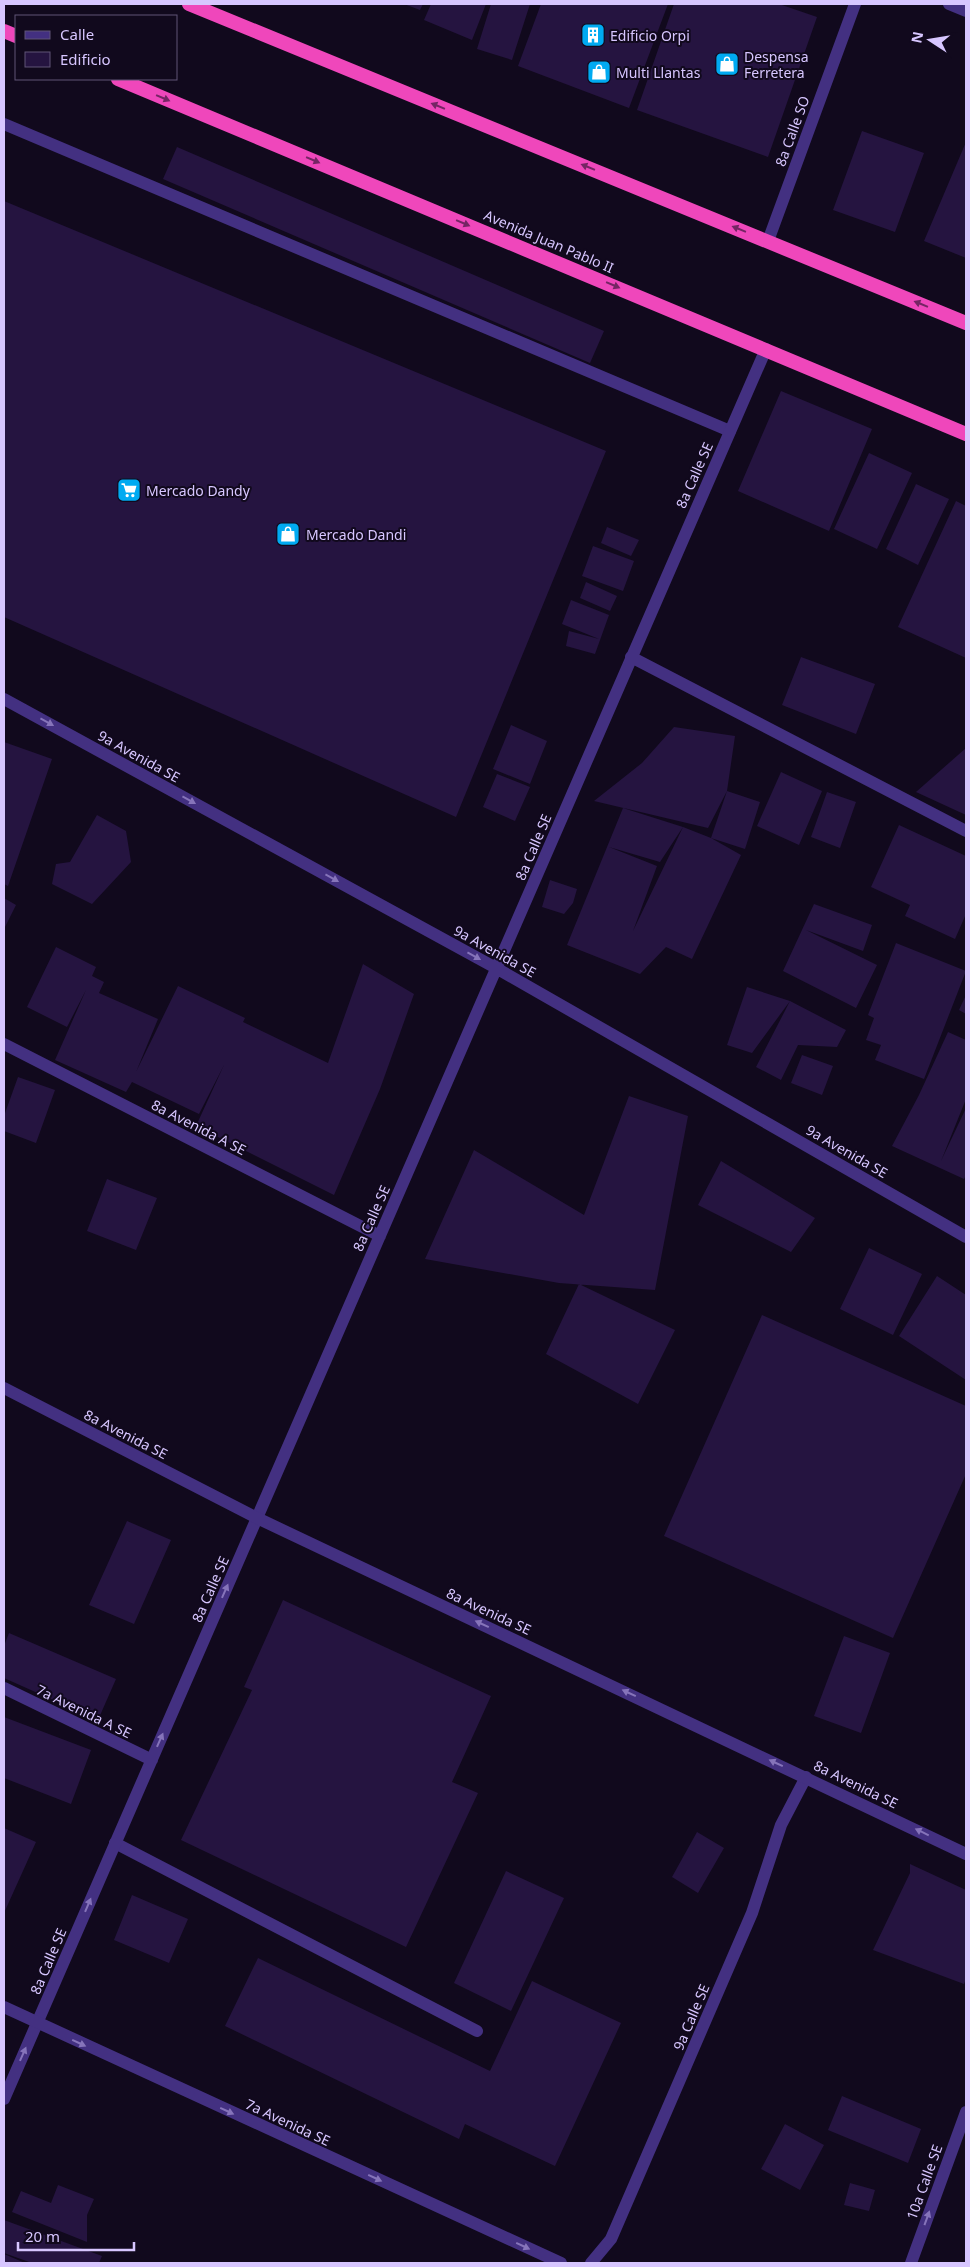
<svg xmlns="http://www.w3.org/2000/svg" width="970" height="2267" viewBox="0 0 970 2267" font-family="'Noto Sans',sans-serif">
<rect width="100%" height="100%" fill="#11091d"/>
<path fill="#251440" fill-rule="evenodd" d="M404 4H423L420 10Z
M431 4H486L472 40 424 20Z
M491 4H530L512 60 477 49Z
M541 4H668L629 108 518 66Z
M674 4H779L817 17 768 157 637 110Z
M862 131 924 153 895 232 833 210Z
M966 142V258L924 241Z
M177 147 604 331 590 363 163 179Z
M4 201 606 451 456 817 4 617Z
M781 391 872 429 829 531 738 491Z
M869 453 912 473 877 549 834 529Z
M916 484 949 499 918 565 886 549Z
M956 501 966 506V658L898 627Z
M607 527 639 540 631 556 601 543Z
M593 546 634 561 623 591 582 576Z
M586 582 617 596 610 611 580 598Z
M571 600 609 615 595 654 566 646 569 631 599 639 562 624Z
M801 657 875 684 856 734 782 705Z
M511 725 547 741 530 784 493 769Z
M674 727 735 736 727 791 708 828 594 801 642 763Z
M4 742 52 759 8 886 4 884Z
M966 748V815L916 792Z
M781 772 822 791 799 845 757 826Z
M497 774 530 787 515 821 483 807Z
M727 791 760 802 745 849 711 838Z
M827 792 856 802 840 848 811 837Z
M623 808 683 827 711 838 741 855 692 959 666 947 640 974 567 945ZM683 827 633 931 657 866 609 847 660 862Z
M97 815 126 831 131 862 92 904 52 884 56 864 70 862Z
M899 825 966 856V914L955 939 905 916 910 905 871 887Z
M550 880 577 889 573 903 564 914 542 907Z
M4 898 16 905 4 929Z
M814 904 872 925 863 951 806 930 877 965 856 1008 783 971Z
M896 943 966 971 924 1079 875 1060 881 1045 866 1040 874 1018 868 1015Z
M56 947 96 967 92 976 104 982 99 993 158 1019 136 1072 178 986 245 1018 243 1022 328 1063 363 964 414 994 380 1089 334 1195 196 1126 224 1065 199 1114 132 1082 126 1092 55 1060 86 990 67 1027 27 1007Z
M747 987 790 1001 846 1030 837 1047 798 1045 781 1080 756 1067 790 1001 752 1053 727 1045Z
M966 995V1014L959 1010Z
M948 1032 966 1040V1099L941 1161 966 1108V1175L964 1179 892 1146 919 1095Z
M802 1055 833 1066 822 1095 791 1083Z
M18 1077 55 1090 36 1143 4 1131V1116Z
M629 1096 688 1116 655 1290 559 1283 425 1259 474 1150 584 1215Z
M721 1161 815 1218 791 1252 698 1205Z
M107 1179 157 1198 136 1250 87 1231Z
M869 1248 922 1274 893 1335 840 1309Z
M937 1276 966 1295V1380L899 1336Z
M579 1284 675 1330 638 1404 546 1354Z
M762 1315 966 1406V1474L893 1638 664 1536Z
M127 1521 171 1540 134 1624 89 1605Z
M283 1600 491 1696 452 1782 478 1793 406 1947 181 1840 252 1690 244 1687Z
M9 1633 116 1679 98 1720 4 1678V1646Z
M844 1636 890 1653 861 1733 814 1716Z
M4 1717 91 1750 71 1804 4 1778Z
M4 1828 36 1842 4 1913Z
M697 1832 724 1848 698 1893 672 1877Z
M910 1864 966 1890V1979L964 1984 873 1950 910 1873Z
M506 1871 564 1898 511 2011 454 1983Z
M132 1895 188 1919 169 1963 114 1940Z
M258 1958 490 2071 532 1981 621 2023 555 2166 465 2124 459 2139 225 2026Z
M842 2096 921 2129 908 2163 828 2130Z
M785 2124 824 2145 800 2190 761 2169Z
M850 2183 875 2190 869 2211 844 2205Z
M58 2185 94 2199 87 2215V2242L12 2212 21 2191 51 2203Z
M4 2220 102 2256 99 2263H32L4 2253Z
M4 2254 25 2263H4Z"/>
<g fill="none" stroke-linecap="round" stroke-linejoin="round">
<path stroke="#433081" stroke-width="12" d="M949 4 966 11
M4 124 730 431
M115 1843 477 2031"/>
<path stroke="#433081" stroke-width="12" d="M768 241 855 4
M631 657 966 831
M4 699 496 968 966 1237
M4 1044 380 1236
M4 1688 152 1760
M4 2099 766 349
M591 2263 611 2239 752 1913 781 1825 806 1777"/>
<path stroke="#433081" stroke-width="12" d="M4 1388 257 1518 966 1854
M4 2007 561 2263
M911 2263 966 2112"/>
<path stroke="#ef47bb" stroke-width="14" d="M189 4 966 323
M4 31 16 36
M118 79 966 434"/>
</g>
<defs><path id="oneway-solid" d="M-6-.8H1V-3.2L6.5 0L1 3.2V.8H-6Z" transform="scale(1.25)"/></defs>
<g fill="#752564">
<use href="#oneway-solid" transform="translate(163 98) rotate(23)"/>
<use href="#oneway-solid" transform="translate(438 106) rotate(-158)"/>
<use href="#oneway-solid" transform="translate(313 160) rotate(23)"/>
<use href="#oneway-solid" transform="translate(588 167) rotate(-158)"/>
<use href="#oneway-solid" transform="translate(463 223) rotate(23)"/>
<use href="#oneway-solid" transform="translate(739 229) rotate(-158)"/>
<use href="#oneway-solid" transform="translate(613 285) rotate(23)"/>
<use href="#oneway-solid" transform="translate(921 304) rotate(-158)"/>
</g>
<g fill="#8674ba">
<use href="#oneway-solid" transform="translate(47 722) rotate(29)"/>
<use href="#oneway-solid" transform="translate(189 800) rotate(29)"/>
<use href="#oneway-solid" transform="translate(332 878) rotate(29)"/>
<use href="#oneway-solid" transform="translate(474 956) rotate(29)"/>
<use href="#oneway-solid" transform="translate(225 1591) rotate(-66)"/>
<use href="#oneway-solid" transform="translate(482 1624) rotate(-155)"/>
<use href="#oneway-solid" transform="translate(629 1693) rotate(-155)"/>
<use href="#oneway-solid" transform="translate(160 1740) rotate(-66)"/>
<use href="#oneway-solid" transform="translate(776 1763) rotate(-155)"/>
<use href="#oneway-solid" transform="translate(922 1832) rotate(-154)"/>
<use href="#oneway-solid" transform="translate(88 1905) rotate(-67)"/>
<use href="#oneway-solid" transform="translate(79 2043) rotate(25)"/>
<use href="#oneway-solid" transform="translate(23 2054) rotate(-66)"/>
<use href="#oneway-solid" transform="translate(227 2111) rotate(25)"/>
<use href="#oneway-solid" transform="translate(375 2178) rotate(25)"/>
<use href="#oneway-solid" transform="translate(927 2218) rotate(-70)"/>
<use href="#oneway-solid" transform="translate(523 2246) rotate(25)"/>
</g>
<defs>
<g id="building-square" transform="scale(1.25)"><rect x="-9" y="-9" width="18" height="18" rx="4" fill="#00aaf1" stroke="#11091d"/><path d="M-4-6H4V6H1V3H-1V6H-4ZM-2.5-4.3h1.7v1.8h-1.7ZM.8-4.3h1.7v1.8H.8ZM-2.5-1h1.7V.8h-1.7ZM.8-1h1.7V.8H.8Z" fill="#fff"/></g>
<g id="shop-square" transform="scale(1.25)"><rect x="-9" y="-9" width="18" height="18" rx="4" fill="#00aaf1" stroke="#11091d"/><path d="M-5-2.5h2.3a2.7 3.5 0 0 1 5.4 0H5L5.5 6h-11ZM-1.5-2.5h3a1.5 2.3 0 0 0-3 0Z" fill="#fff"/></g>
<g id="supermarket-square" transform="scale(1.25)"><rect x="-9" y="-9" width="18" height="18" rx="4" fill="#00aaf1" stroke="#11091d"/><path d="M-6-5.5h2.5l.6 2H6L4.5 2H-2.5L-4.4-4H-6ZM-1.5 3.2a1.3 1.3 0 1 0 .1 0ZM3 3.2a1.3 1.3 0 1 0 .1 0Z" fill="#fff"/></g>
</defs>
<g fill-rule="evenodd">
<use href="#building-square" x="593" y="35"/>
<use href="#shop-square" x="727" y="64"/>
<use href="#shop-square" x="599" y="72"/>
<use href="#supermarket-square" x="129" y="490"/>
<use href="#shop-square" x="288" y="534"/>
</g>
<g text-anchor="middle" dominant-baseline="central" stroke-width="4" stroke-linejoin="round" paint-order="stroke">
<g font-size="14" fill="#d7c6ff" stroke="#11091d" text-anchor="start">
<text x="610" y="35">Edificio Orpi</text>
<text x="744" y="56">Despensa<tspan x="744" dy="16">Ferretera</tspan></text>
<text x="616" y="72">Multi Llantas</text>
<text x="146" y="490">Mercado Dandy</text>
<text x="306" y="534">Mercado Dandi</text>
</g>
<g font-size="14" fill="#d7c6ff" stroke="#11091d">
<text transform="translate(792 131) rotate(-70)">8a Calle SO</text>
<text transform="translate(549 241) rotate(23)">Avenida Juan Pablo II</text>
<text transform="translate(694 475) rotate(-66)">8a Calle SE</text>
<text transform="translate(139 756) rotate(29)">9a Avenida SE</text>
<text transform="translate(533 847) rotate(-67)">8a Calle SE</text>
<text transform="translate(495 951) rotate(29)">9a Avenida SE</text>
<text transform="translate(199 1127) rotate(27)">8a Avenida A SE</text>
<text transform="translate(847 1151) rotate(30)">9a Avenida SE</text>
<text transform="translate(371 1218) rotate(-66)">8a Calle SE</text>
<text transform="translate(126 1434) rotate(27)">8a Avenida SE</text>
<text transform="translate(210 1589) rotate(-66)">8a Calle SE</text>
<text transform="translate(489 1611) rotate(25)">8a Avenida SE</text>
<text transform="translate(84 1711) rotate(26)">7a Avenida A SE</text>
<text transform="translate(856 1784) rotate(26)">8a Avenida SE</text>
<text transform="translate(48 1961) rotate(-67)">8a Calle SE</text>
<text transform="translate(691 2017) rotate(-67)">9a Calle SE</text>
<text transform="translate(288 2122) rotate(25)">7a Avenida SE</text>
<text transform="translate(924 2182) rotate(-70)">10a Calle SE</text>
</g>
</g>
<rect width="970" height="2267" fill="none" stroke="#d7c6ff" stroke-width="10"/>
<rect x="15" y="15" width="162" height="65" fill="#11091d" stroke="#605577"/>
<rect x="25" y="31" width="25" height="8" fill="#433081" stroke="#605577"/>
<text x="60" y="40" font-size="15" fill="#d7c6ff">Calle</text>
<rect x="25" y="52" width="25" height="15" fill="#251440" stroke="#605577"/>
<text x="60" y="65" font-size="15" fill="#d7c6ff">Edificio</text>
<g transform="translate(930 40) rotate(282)" stroke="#11091d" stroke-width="4" paint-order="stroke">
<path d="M0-4L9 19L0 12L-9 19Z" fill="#d7c6ff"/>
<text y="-8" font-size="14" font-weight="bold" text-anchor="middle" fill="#d7c6ff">N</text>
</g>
<path d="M18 2242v8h116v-8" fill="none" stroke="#d7c6ff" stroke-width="2.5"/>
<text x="25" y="2242" font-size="15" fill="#d7c6ff" stroke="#11091d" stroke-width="4" paint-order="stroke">20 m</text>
</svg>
